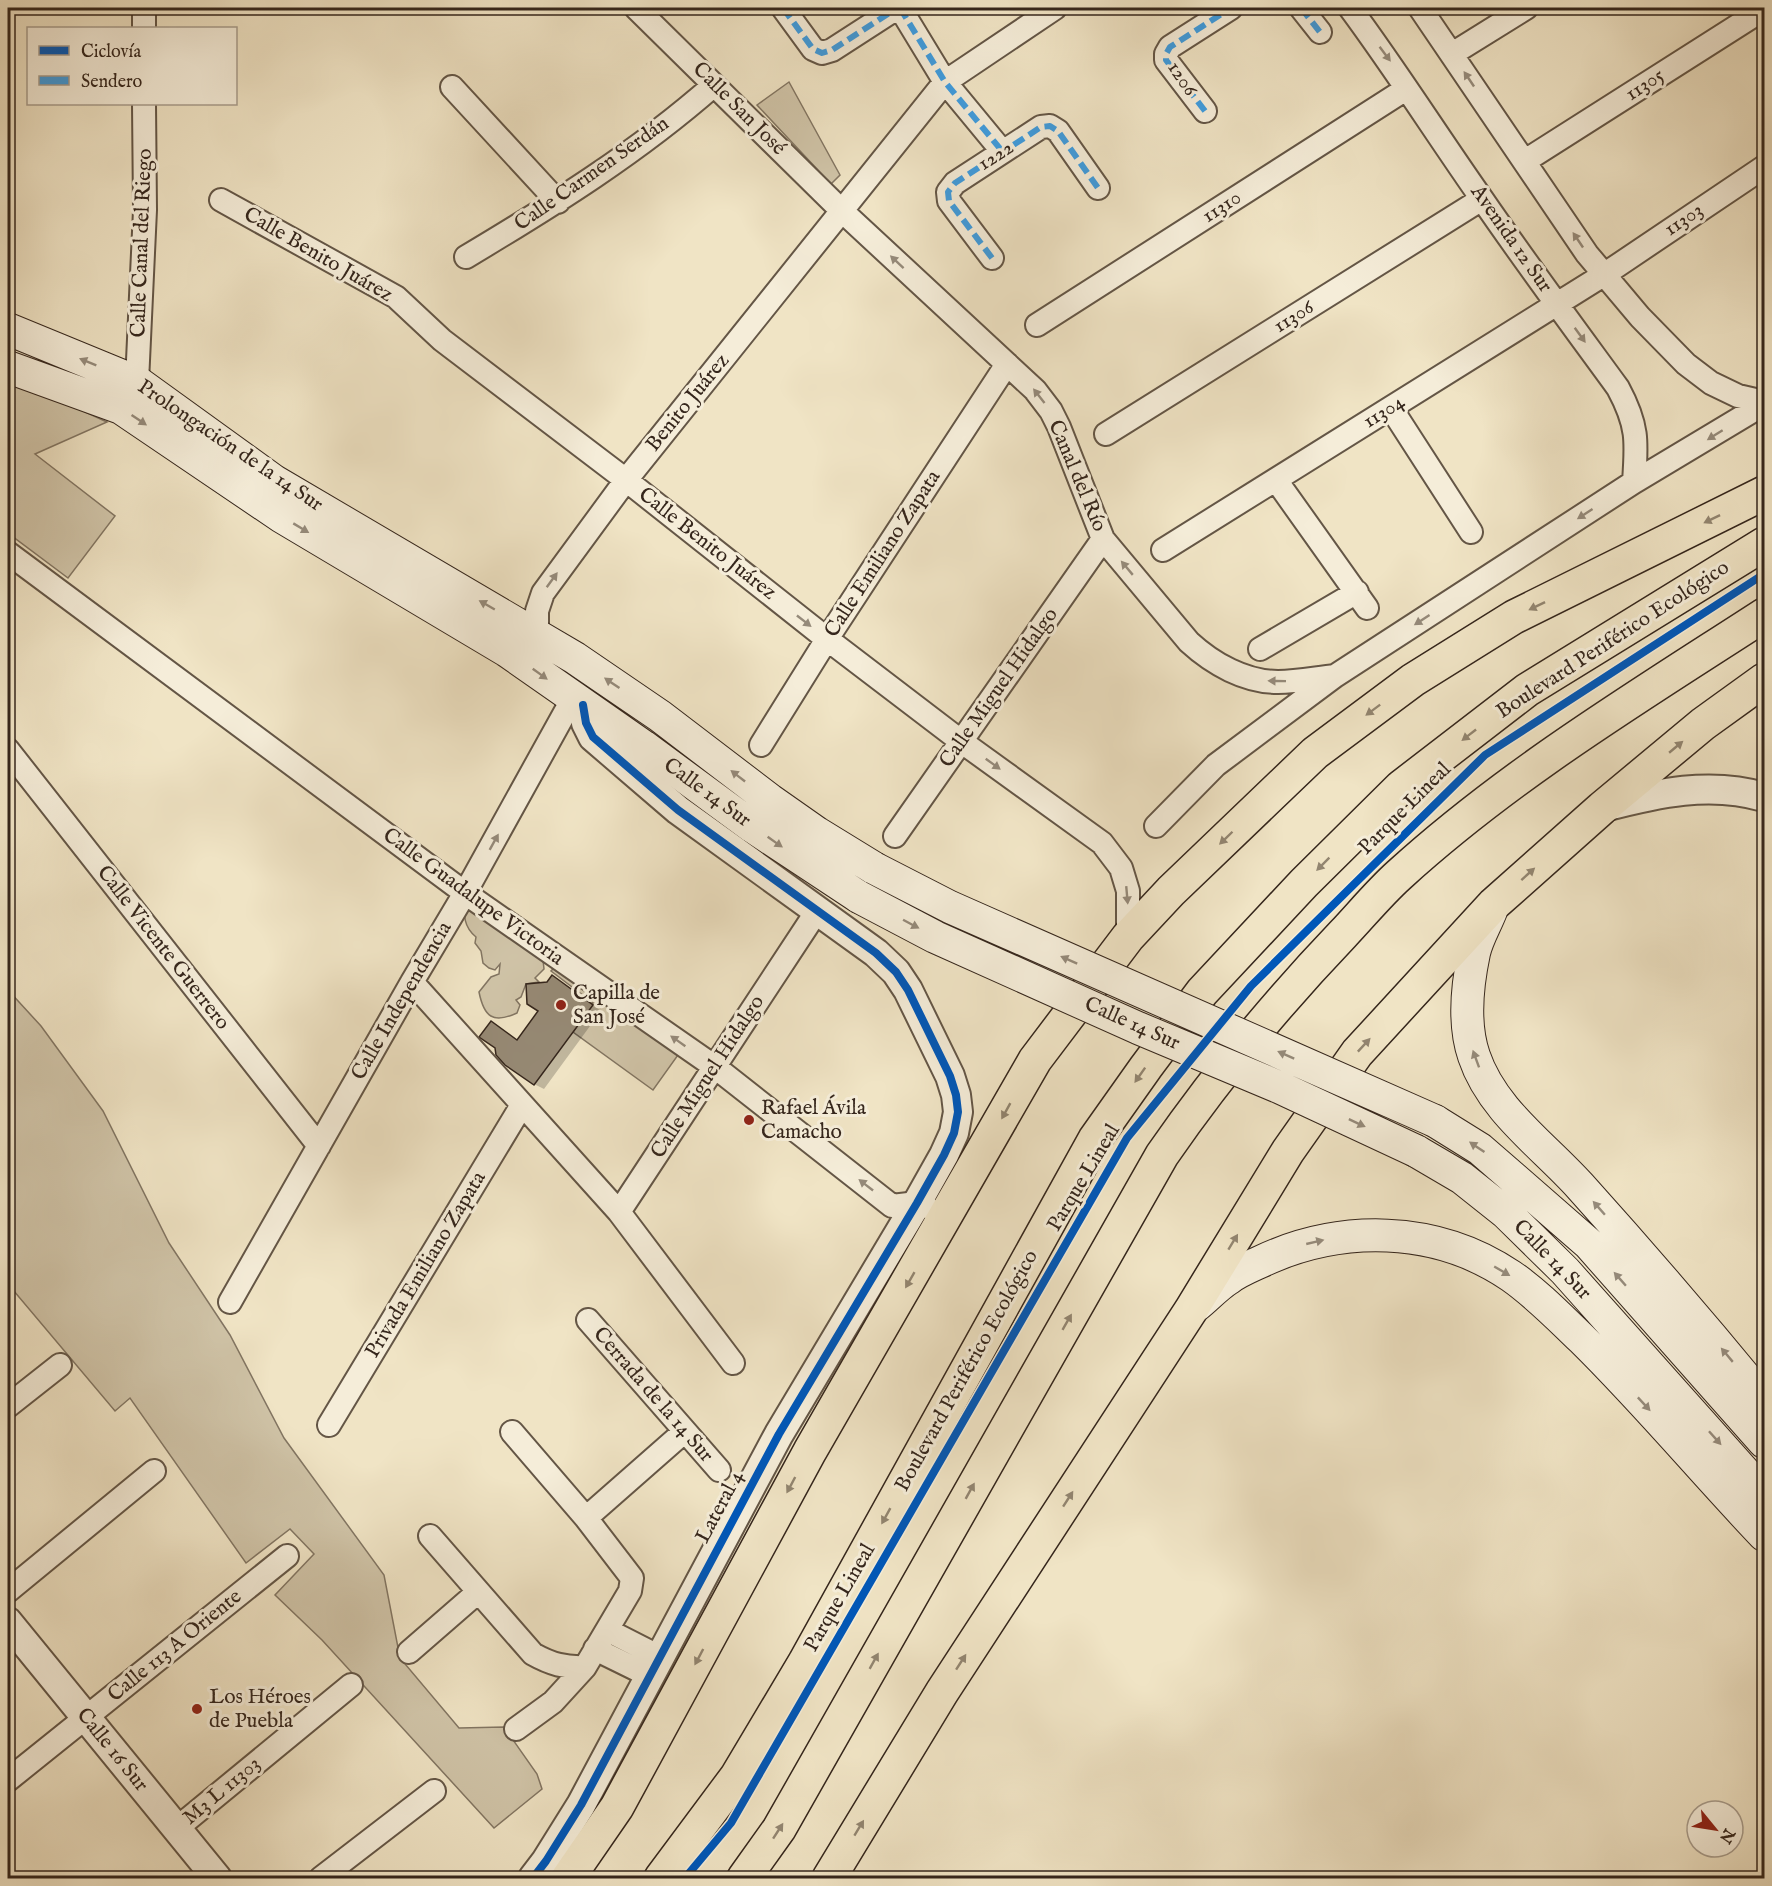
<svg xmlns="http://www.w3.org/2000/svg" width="1772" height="1886" viewBox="0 0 1772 1886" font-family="'IM FELL English',serif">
<rect width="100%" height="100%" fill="#f0e4c5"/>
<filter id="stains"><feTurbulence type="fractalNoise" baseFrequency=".00333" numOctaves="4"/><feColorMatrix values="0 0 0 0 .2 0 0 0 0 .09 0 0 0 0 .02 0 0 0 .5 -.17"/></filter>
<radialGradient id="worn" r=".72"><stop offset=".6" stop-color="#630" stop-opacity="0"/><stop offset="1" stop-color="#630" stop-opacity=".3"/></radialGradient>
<path fill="#d0c4a8" stroke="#827562" stroke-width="1.5" d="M789 82 840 175 831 184 757 105Z
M8 380 44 393 107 422 35 454 115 516 68 578 8 533Z
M469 902 543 960 544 969 535 978 539 982 526 984 521 997 516 1000 520 1005 517 1013C493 1024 484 1017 479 992L491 977 499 974 500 964 495 970 489 968 483 963 481 951 475 943 476 937C465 928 461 914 469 902Z
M555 967 683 1048 653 1090 573 1032 593 1003 551 971Z
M8 990 41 1026 103 1111 169 1243 230 1335 284 1438 384 1575 400 1658 459 1728 504 1727 537 1774 542 1789 494 1828 322 1640 275 1595 314 1554 290 1529 246 1563 130 1398 115 1411 8 1284Z"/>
<path fill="#0003" d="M553 977 601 1011 544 1089 534 1084 518 1041 540 1011 548 983Z"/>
<path fill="#968974" stroke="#35261c" stroke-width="1.5" d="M552 975 593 1005 534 1085 505 1065 496 1055 495 1048 479 1037 491 1021 517 1040 538 1011 527 1004 526 984 547 982Z"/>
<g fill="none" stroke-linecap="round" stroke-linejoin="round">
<g stroke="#645646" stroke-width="26">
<path id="minor" d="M144 8V28
M636 8 842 211 1035 390 1051 411 1059 427 1103 539 1189 642C1213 664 1245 682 1278 682 1297 682 1316 678 1335 676
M783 8 813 49 822 53 832 50 897 8
M900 8 945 82 1002 151
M1301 8 1320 32
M1350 8C1396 70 1437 135 1482 199 1526 263 1572 325 1618 388 1638 425 1637 441 1634 482
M1420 8 1587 254 1640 317 1686 364 1711 383 1738 396 1764 402
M1452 54 1526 8
M452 87 558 202
M1205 111 1166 60V54L1170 47 1231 8
M1525 161 1764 9
M221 200 396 297 442 340 626 480 827 639 962 742 1102 843 1121 868 1128 891V937
M466 257C553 205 638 152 714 85
M992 258 949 201 948 192 955 183 1041 127 1050 126 1058 131 1098 188
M1037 325 1406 89
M137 382 145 210 144 104
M1391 408 1471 532
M1106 434 1482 199
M1276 480 1367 608
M1163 550 1605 274 1764 167
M8 553 465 893 715 1067 892 1206 917 1203 927 1207
M537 635V611L543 593 626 480 945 82 1055 8
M1260 649 1357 592
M761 745 827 639 1007 364
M8 750 319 1146
M1156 826 1216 765 1335 676 1634 482 1764 404
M895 836 1103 539
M412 982 619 1212 733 1363
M619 1212 817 911
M230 1302 412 982 465 893 573 698
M588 1320 719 1470
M8 1406 60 1365
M329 1425 522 1105
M512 1432 586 1518 632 1578 630 1591 585 1667 553 1702 516 1729
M586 1518 685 1431
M430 1536 533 1654C551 1664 565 1668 585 1667
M8 1591 154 1471
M607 1630 660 1657
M595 1649 650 1676
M409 1652 478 1592
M8 1780 287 1556
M176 1829 351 1685
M321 1878 434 1791"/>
</g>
<g stroke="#645646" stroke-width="32">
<path id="tertiary" d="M1604 807C1657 793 1710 781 1764 797
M8 1622 217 1878
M533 1878 546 1861 581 1805 779 1434 917 1203 944 1155 954 1133 958 1112 956 1095 950 1076 908 990 896 972 876 953 678 810 593 737 586 723 583 705"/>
</g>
<g stroke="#35261c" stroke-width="34">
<path id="secondary" d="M8 329 137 382 274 481 575 658 660 716 770 800 817 833 874 868
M8 367 121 408 282 517 507 651 643 746 753 827 859 897
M1491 911C1486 924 1477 939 1474 953 1467 986 1463 1024 1474 1056 1492 1110 1543 1145 1580 1186 1643 1256 1705 1328 1764 1400
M1435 1121 1480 1149 1589 1244 1764 1442
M1416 1151 1462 1178 1506 1213 1565 1271 1764 1494
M1197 1305C1207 1297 1217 1286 1228 1279 1237 1272 1249 1267 1260 1262 1340 1224 1436 1225 1511 1276 1537 1294 1559 1317 1582 1339 1646 1402 1703 1471 1764 1535"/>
</g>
<g stroke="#35261c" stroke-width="36">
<path id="trunk" d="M568 1878 617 1807 810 1451 1035 1060 1128 937 1171 891 1315 753 1413 680 1514 617 1764 493
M661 1878 737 1776 805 1662 1095 1139 1146 1067 1202 992 1304 883 1401 787 1527 690 1764 544
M744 1878 779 1829 1162 1155C1216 1077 1277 1003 1343 934 1361 915 1379 893 1399 875 1510 774 1639 696 1764 615
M829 1878 942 1692 1191 1310 1288 1151 1357 1053 1494 904 1602 808 1703 724 1764 680"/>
</g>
<use href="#minor" stroke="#f5edd9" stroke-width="22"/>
<use href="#tertiary" stroke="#f5edd9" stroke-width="28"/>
<use href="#secondary" stroke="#f5edd9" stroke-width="32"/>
<use href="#trunk" stroke="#f0e4c5" stroke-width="33"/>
<g stroke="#35261c" stroke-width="34" stroke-linecap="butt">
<path id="secondary-bridge" d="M874 868 950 907 1435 1121
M859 897 935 937 1138 1028 1281 1088 1416 1151"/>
</g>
<use href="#secondary-bridge" stroke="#f5edd9" stroke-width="32"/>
<path stroke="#3e9cdf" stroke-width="6" stroke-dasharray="12 6" stroke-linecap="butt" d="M783 8 813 49 822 53 832 50 897 8
M900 8 945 82 1002 151
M1301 8 1320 32
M1205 111 1166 60V54L1170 47 1231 8
M992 258 949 201 948 192 955 183 1041 127 1050 126 1058 131 1098 188"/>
<g stroke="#f5edd9" stroke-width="11">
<path id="cycleway" d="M533 1878 546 1861 581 1805 779 1434 917 1203 944 1155 954 1133 958 1112 956 1095 950 1076 908 990 896 972 876 953 678 810 593 737 586 723 583 705
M685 1878 731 1823 1127 1138 1251 986 1485 755 1764 574"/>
</g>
<use href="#cycleway" stroke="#0057b8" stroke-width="8"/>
</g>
<defs><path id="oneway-solid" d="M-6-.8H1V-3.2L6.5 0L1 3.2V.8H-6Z" transform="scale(1.5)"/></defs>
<g fill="#958a7a">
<use href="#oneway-solid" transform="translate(1385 54) rotate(53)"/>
<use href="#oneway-solid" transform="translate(1469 79) rotate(-124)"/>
<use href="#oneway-solid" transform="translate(1578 240) rotate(-124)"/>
<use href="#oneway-solid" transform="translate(897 262) rotate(-137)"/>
<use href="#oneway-solid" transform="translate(1580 335) rotate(54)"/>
<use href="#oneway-solid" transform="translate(88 362) rotate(-158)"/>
<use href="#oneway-solid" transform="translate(1039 396) rotate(-128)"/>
<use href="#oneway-solid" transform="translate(139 420) rotate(34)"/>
<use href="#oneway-solid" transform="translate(1715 435) rotate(148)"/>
<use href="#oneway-solid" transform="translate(1585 514) rotate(147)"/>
<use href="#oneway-solid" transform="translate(301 528) rotate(31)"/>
<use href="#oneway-solid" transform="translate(1127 568) rotate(-130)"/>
<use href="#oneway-solid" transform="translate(552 580) rotate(-54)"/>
<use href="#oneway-solid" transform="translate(487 605) rotate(-150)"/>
<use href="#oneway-solid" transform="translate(1422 620) rotate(147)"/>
<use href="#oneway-solid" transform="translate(804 621) rotate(38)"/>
<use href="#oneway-solid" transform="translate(540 674) rotate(36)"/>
<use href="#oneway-solid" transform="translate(1277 681) rotate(-179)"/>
<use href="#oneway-solid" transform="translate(612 683) rotate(-146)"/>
<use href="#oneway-solid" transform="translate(993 764) rotate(36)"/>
<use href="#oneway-solid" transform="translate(738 776) rotate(-142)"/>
<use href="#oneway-solid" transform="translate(494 842) rotate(-61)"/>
<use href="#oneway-solid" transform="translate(775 842) rotate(35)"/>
<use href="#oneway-solid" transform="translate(1127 895) rotate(85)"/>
<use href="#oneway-solid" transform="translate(911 924) rotate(28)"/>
<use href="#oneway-solid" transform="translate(1069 960) rotate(-156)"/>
<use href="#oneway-solid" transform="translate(678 1041) rotate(-145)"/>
<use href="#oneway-solid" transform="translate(1286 1055) rotate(-156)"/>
<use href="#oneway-solid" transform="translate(1476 1059) rotate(-110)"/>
<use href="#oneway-solid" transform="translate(1357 1123) rotate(25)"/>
<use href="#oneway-solid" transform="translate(1477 1147) rotate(-146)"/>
<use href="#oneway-solid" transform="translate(866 1185) rotate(-142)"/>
<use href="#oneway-solid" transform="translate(1599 1208) rotate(-131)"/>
<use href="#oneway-solid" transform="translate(1315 1242) rotate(-13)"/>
<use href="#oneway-solid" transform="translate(1502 1271) rotate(30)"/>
<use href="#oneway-solid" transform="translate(1620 1279) rotate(-131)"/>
<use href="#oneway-solid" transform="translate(1727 1355) rotate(-130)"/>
<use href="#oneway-solid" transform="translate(1644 1404) rotate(47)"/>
<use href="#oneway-solid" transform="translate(1715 1438) rotate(48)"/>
</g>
<g fill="#928570">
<use href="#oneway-solid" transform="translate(1712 519) rotate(154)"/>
<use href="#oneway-solid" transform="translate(1537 606) rotate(154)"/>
<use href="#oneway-solid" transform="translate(1373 710) rotate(143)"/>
<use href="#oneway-solid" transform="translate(1469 735) rotate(142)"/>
<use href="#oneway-solid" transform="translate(1676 747) rotate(-40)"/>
<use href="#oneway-solid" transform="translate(1226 838) rotate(136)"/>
<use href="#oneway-solid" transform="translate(1323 864) rotate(135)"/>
<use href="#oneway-solid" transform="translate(1528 874) rotate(-42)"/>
<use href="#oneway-solid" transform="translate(1364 1045) rotate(-47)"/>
<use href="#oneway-solid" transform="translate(1140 1075) rotate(125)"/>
<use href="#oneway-solid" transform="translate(1006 1111) rotate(119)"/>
<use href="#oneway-solid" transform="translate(1233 1242) rotate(-59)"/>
<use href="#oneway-solid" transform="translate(910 1280) rotate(120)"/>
<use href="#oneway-solid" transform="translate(1067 1322) rotate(-60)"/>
<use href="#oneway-solid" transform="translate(791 1485) rotate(118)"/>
<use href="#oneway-solid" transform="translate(970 1491) rotate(-61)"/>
<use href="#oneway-solid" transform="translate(1068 1499) rotate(-57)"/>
<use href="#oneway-solid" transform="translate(886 1516) rotate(119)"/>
<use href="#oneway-solid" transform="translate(699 1657) rotate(118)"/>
<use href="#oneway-solid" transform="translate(874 1661) rotate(-61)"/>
<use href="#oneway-solid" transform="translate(961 1662) rotate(-57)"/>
<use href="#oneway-solid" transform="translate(859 1828) rotate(-59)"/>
<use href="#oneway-solid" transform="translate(778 1831) rotate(-57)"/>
</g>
<g fill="#8f2418" stroke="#f5edd9" stroke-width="2">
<circle cx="561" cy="1005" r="6"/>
<circle cx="749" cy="1120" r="6"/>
<circle cx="197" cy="1709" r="6"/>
</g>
<g text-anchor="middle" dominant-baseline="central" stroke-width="6" stroke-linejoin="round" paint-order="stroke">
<g font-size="21" fill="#35261c" stroke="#f5edd9">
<text transform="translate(1182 79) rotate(56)">1206</text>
<text transform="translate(1645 85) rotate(-33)">11305</text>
<text transform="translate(739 109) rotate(45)">Calle San José</text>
<text transform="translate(996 156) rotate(-33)">1222</text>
<text transform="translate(592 174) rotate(-35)">Calle Carmen Serdán</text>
<text transform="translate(1222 207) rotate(-33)">11310</text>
<text transform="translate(1684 220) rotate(-34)">11303</text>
<text transform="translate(1511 239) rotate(55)">Avenida 12 Sur</text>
<text transform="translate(142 243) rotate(-88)">Calle Canal del Riego</text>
<text transform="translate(318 255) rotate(30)">Calle Benito Juárez</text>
<text transform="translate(1294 317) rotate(-32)">11306</text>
<text transform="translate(688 403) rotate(-51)">Benito Juárez</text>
<text transform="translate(1384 412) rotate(-32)">11304</text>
<text transform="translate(230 446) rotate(34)">Prolongación de la 14 Sur</text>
<text transform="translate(1077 476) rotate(67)">Canal del Río</text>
<text transform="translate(707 544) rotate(38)">Calle Benito Juárez</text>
<text transform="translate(883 554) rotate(-57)">Calle Emiliano Zapata</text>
<text transform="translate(1613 640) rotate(-33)">Boulevard Periférico Ecológico</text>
<text transform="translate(999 688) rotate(-55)">Calle Miguel Hidalgo</text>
<text transform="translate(707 793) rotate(36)">Calle 14 Sur</text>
<text transform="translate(1405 809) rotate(-45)">Parque Lineal</text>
<text transform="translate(473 897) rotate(36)">Calle Guadalupe Victoria</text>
<text transform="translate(163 948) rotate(52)">Calle Vicente Guerrero</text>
<text transform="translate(402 1001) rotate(-60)">Calle Independencia</text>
<text transform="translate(1132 1024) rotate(24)">Calle 14 Sur</text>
<text transform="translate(708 1077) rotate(-57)">Calle Miguel Hidalgo</text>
<text transform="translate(1084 1178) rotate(-59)">Parque Lineal</text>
<text transform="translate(1552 1260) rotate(46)">Calle 14 Sur</text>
<text transform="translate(426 1265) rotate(-59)">Privada Emiliano Zapata</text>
<text transform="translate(967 1371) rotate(-61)">Boulevard Periférico Ecológico</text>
<text transform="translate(653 1395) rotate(49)">Cerrada de la 14 Sur</text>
<text transform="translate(720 1507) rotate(-62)">Lateral 4</text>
<text transform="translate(840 1598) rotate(-60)">Parque Lineal</text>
<text transform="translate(175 1646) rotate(-39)">Calle 113 A Oriente</text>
<text transform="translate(112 1750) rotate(51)">Calle 16 Sur</text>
<text transform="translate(222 1791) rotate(-40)">M3 L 11303</text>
</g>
<g font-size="21" fill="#35261c" stroke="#f5edd9" text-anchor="start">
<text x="573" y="993">Capilla de<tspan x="573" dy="24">San José</tspan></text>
<text x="761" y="1108">Rafael Ávila<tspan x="761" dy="24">Camacho</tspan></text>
<text x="209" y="1697">Los Héroes<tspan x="209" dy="24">de Puebla</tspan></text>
</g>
</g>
<rect width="1772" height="1886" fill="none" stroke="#f0e4c5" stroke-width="30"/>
<rect x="9" y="9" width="1754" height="1868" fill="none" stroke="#35261c" stroke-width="3"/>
<rect x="15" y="15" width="1742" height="1856" fill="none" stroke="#35261c" stroke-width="1.5"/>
<rect x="27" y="27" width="210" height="78" fill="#f5edd9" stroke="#a89d8d" stroke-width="1.5"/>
<rect x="39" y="46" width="30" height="9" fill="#0057b8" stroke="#a89d8d" stroke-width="1.5"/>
<text x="81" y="57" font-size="18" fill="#35261c">Ciclovía</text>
<rect x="39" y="76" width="30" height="9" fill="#3e9cdf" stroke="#a89d8d" stroke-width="1.5"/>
<text x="81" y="87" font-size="18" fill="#35261c">Sendero</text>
<g transform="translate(1715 1829) rotate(120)"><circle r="28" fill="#f5edd9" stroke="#a89d8d" stroke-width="1.5"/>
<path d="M0-4.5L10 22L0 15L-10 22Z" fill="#8f2418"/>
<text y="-9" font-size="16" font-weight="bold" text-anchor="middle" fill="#35261c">N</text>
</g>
<rect width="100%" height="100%" filter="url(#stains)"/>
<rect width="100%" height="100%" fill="url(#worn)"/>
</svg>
